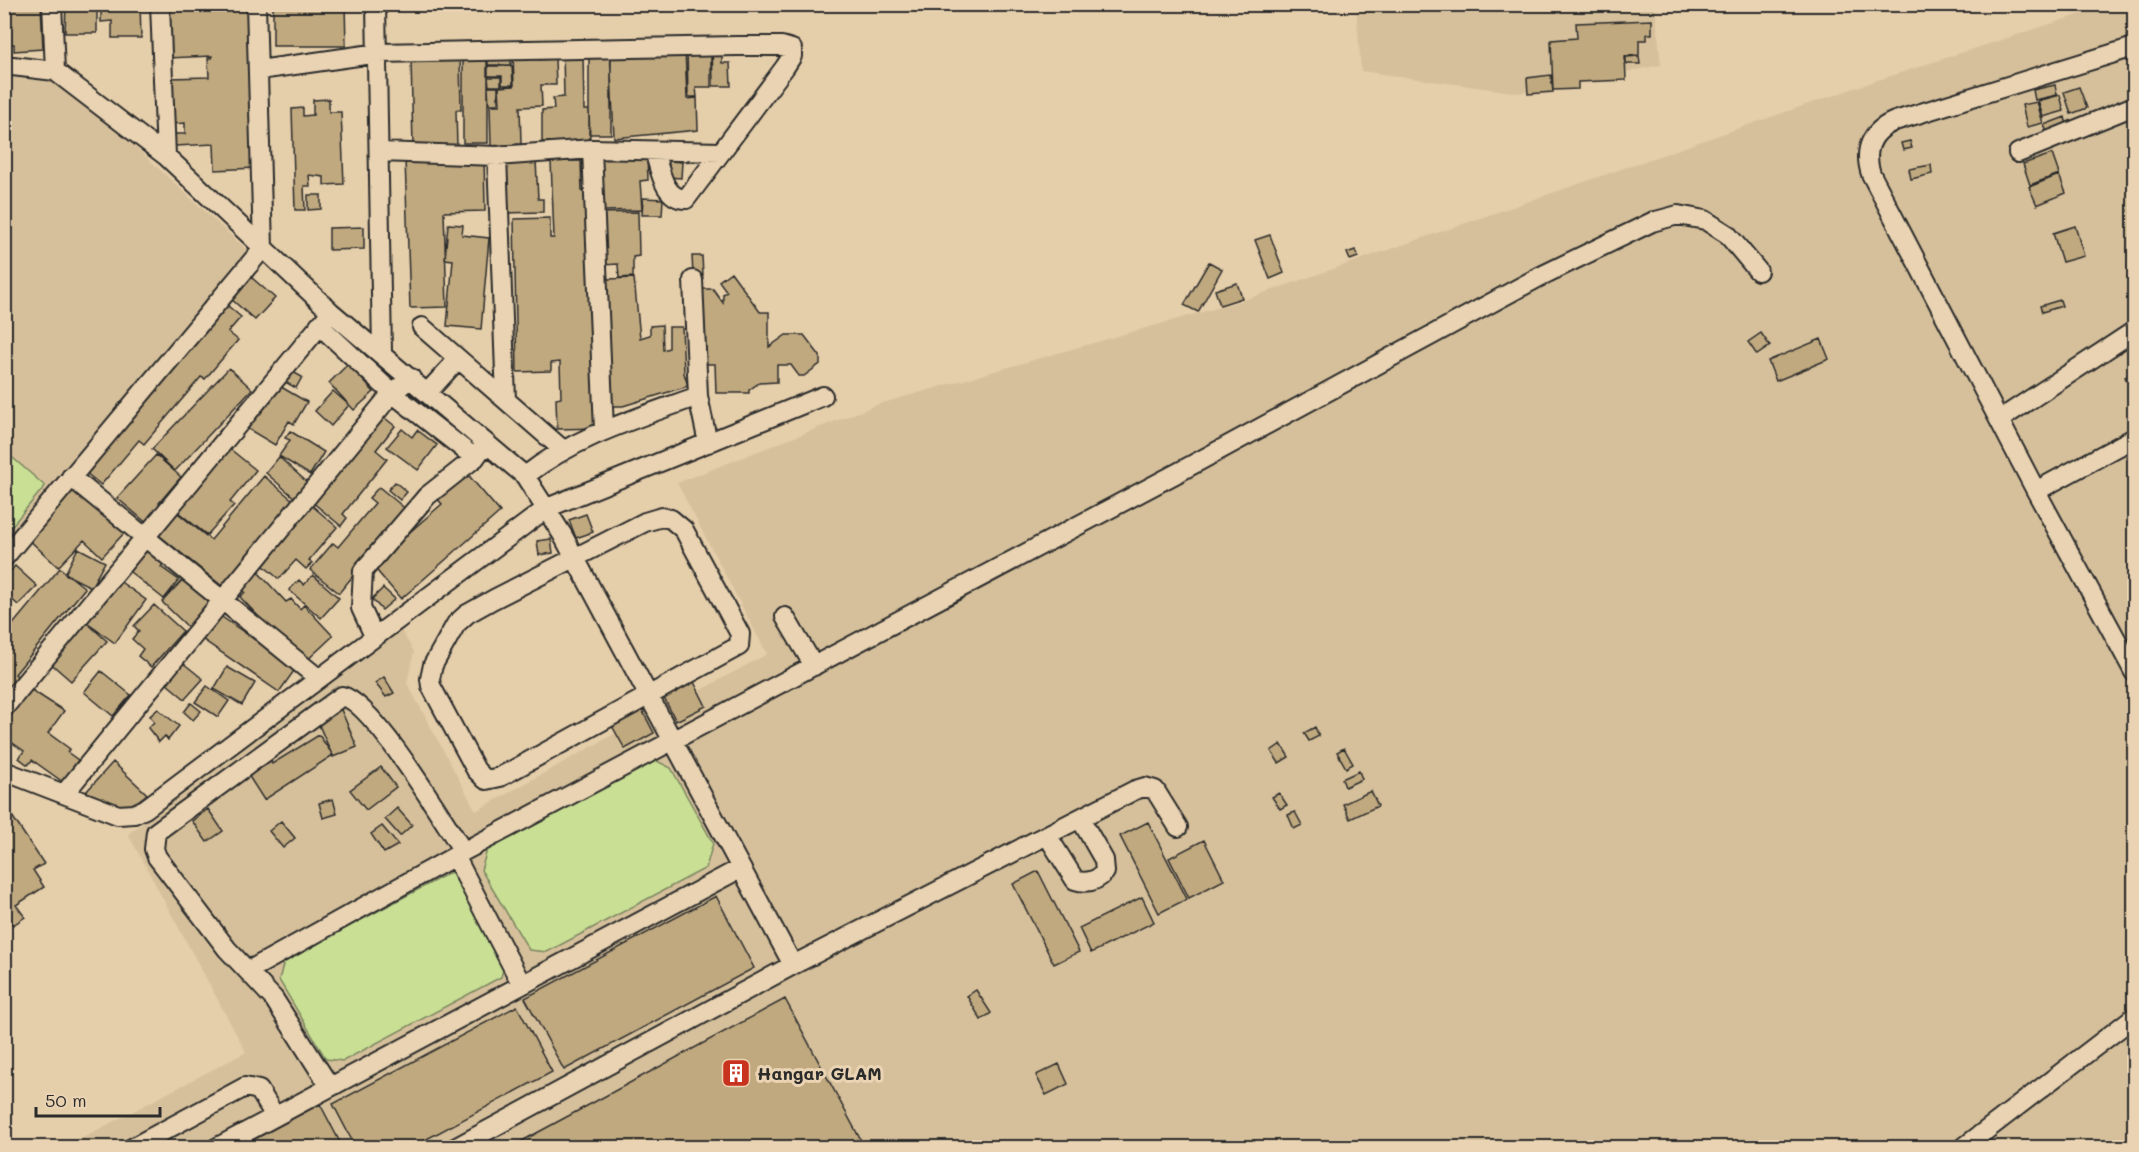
<svg xmlns="http://www.w3.org/2000/svg" width="2139" height="1152" viewBox="0 0 2139 1152" font-family="Mali,sans-serif">
<rect width="100%" height="100%" fill="#e5ceaa"/>
<filter id="ink" filterUnits="userSpaceOnUse"><feTurbulence type="fractalNoise" baseFrequency=".0167" numOctaves="2"/><feDisplacementMap in="SourceGraphic" scale="12" xChannelSelector="R" yChannelSelector="G"/><feConvolveMatrix kernelMatrix="1 2 1 2 8 2 1 2 1" color-interpolation-filters="sRGB"/></filter>
<g filter="url(#ink)">
<path fill="#d6c09b" d="M1356 5H1655L1661 65 1519 93 1361 71Z
M2109 5H2134V1147L63 1148 246 1052 128 834 401 630 414 652 407 683 476 811 616 733 611 723 693 680 699 691 767 654 677 483 879 404 1241 301 1872 82Z
M5 68 45 71 77 93 248 251 5 553Z"/>
<path fill="#c9df94" stroke="#7a8560" stroke-width="1.5" d="M5 451 45 486 5 534Z
M655 760 671 768 713 843 706 868 547 952 529 950 481 870 487 850Z
M451 872 467 878 508 953 501 977 343 1061 326 1059 279 980 284 961Z"/>
<path fill="#c0a97f" stroke="#2b2b2b" stroke-width="1.5" d="M4 4H41L43 49 14 51V44H4Z
M66 4H97V33H65Z
M101 4H140L141 38H112V21L101 22Z
M165 4H249L255 168 215 170 214 144 175 146 174 134H185V123L172 124 170 78 209 77 208 58H212V56L167 58Z
M273 4H345L346 46H273Z
M1652 20V34H1647V40H1639V55L1625 56 1626 80 1578 82V89L1553 90 1551 40 1577 38 1576 23Z
M712 42H722V63H730L731 86H713Z
M685 48 687 99 697 98 698 130 614 138 610 50Z
M687 48H711V87H696L697 97H688Z
M538 51V60L555 59 556 85H541L542 106 520 107 521 144 491 146 490 105H500L499 87 514 86 513 52Z
M589 51H611V134H589Z
M563 53H583L584 110H589L590 141 542 142V110L554 109 553 98 564 97Z
M487 55H511V65H487Z
M1639 56 1640 64H1626V57Z
M460 58 461 110H456L457 147 413 148 411 59Z
M463 58H488V143H463Z
M487 66H512L513 85H502V76H487Z
M1551 75 1553 92 1528 94 1527 78Z
M488 77H501V86H489Z
M2055 85 2057 95 2035 100 2033 90Z
M488 87H498V104H489Z
M2079 87 2087 108 2071 114 2064 92Z
M2060 95 2064 111 2043 117 2038 101Z
M329 99V112H341L344 184 324 185V177L309 175 310 186H304L305 210H295L292 109 303 108V116L313 115V100Z
M2037 102 2043 123 2027 127 2022 105Z
M2065 117 2067 125 2047 132 2044 125Z
M1910 141 1912 148 1903 150 1901 143Z
M2052 154 2059 174 2030 185 2023 164Z
M647 155 648 180 640 181 642 210 603 211 601 156Z
M484 157 485 211 444 212 447 307 410 308 405 159Z
M536 161 538 199H543V212L504 213 503 162Z
M551 161H581L582 191H588L600 428 557 429 556 399 561 398 560 362 551 363V371L517 372 514 219 550 218V238H554Z
M669 161 682 162 681 178 668 177Z
M1931 165 1932 174 1911 179 1909 169Z
M2059 175 2066 193 2037 205 2029 187Z
M308 195H321V209L308 210Z
M643 198 663 199 662 215H642Z
M638 212 639 256 633 257V277L619 278 618 264 603 265 601 213Z
M448 224 463 225 462 235 489 238 481 329 447 326 453 260 445 259Z
M2075 226 2084 256 2062 262 2053 233Z
M364 227V249L329 250V228Z
M1270 235 1284 273 1270 279 1255 240Z
M1355 250 1358 257 1350 260 1347 253Z
M692 256H702L703 275 693 276Z
M1209 262 1222 269 1198 312 1184 305Z
M731 272 760 312H769V347L786 335H804L820 356V364L804 376H799L791 365H777V382L759 383 749 390V393H716L715 364H701L700 289H713L723 303V294L727 292 719 281Z
M251 277 275 298 255 320 231 299Z
M634 278 640 338 650 335V326L662 325 663 350 669 348V327H682L684 373 688 386 623 406H612L603 305 608 304 607 279Z
M1237 283 1242 298 1220 305 1215 290Z
M2060 300 2062 306 2042 312 2040 306Z
M222 301 241 317 228 332 238 340 205 379 201 377 144 444 139 440 101 485 80 468Z
M1761 333 1770 346 1757 355 1748 342Z
M1821 339 1829 359 1776 381 1768 361Z
M348 364 374 392 354 410 329 383Z
M229 368 252 389 175 471 152 449Z
M291 371 302 377 296 388 285 382Z
M2134 373V390L2131 391 2125 377Z
M276 384 307 402 294 424 289 421 275 445 248 429Z
M333 391 349 405 331 426 315 411Z
M381 415 395 426 376 450 387 459 343 514 347 518 341 526 311 501Z
M402 429 412 437 417 430 437 445 418 470 387 447Z
M290 431 324 452 310 475 279 456 290 440 285 438Z
M230 449 256 470 230 502 234 505 207 535 178 512Z
M156 455 181 477 159 503 164 508 149 525 117 498Z
M279 457 309 484 296 499 266 473Z
M464 470 500 512 401 599 372 565 442 504 435 496Z
M264 476 294 501 222 586 155 532 174 510 211 540Z
M395 482 407 492 400 500 388 490Z
M74 483 126 531 102 557 84 540 58 567 25 536Z
M379 487 407 510 339 593 310 570 333 543 338 547 375 503 369 498Z
M309 503 337 527 309 560 312 563 306 569 296 560 279 579 259 562Z
M586 514 593 532 576 538 569 520Z
M551 539 553 553 539 555 537 541Z
M145 544 166 561 161 567 179 580 164 599 125 568Z
M78 548 105 562 91 587 65 574Z
M15 566 37 586 18 605 4 592V578Z
M60 568 85 588 15 674 18 677 4 694V635Z
M256 570 286 602 291 599 300 609 304 605 333 636 303 664 240 597 245 592 239 586Z
M313 575 339 598 321 618 289 590 299 580 304 585Z
M186 576 214 601 189 628 162 602Z
M115 578 146 600 115 643 84 621Z
M383 588 395 599 382 610 372 599Z
M154 605 183 631 151 667 138 656 143 649 132 639 139 631 134 626Z
M219 615 296 668 279 692 202 639Z
M85 621 107 641 71 681 48 661Z
M178 659 203 679 185 699 161 679Z
M227 667 255 683 242 705 214 689Z
M101 671 131 695 113 716 84 692Z
M384 677 394 693 386 697 375 683Z
M693 680 706 706 676 721 663 696Z
M207 686 229 701 218 717 195 702Z
M27 687 64 711 48 733 70 749 67 752 78 760 63 782 32 760 28 765 19 758 24 751 4 737V718Z
M191 703 201 711 193 720 184 712Z
M339 705 357 747 333 757 315 716Z
M641 708 654 733 625 749 611 724Z
M158 709 179 726 168 740 165 736 159 742 148 728 154 722 150 716Z
M1315 727 1319 736 1309 741 1304 733Z
M319 735 333 755 264 800 248 775 271 762 272 764Z
M1281 744 1289 757 1279 763 1271 751Z
M1344 748 1353 764 1346 768 1337 752Z
M113 762 147 794 128 809 86 792Z
M381 767 396 787 366 810 350 790Z
M1359 771 1362 779 1345 787 1342 779Z
M1371 791 1378 806 1350 819 1343 804Z
M1279 793 1287 805 1280 809 1272 797Z
M333 799 337 814 323 818 319 803Z
M397 808 412 825 400 836 385 819Z
M208 809 223 831 207 842 192 821Z
M1295 812 1302 825 1294 829 1288 815Z
M12 816 44 864 33 870 44 887 16 905 25 917 13 925 4 914V822Z
M281 821 295 838 283 848 269 831Z
M1148 822 1187 899 1159 913 1120 836Z
M382 826 398 845 384 853 371 834Z
M1204 840 1224 880 1189 898 1169 858Z
M1038 871 1079 952 1054 964 1013 884Z
M716 896 754 968 564 1070 525 998Z
M1142 897 1154 922 1091 953 1079 928Z
M976 990 991 1013 981 1020 967 996Z
M785 999 865 1148H509Z
M517 1006 552 1072 410 1148H356L333 1104Z
M1059 1064 1068 1084 1046 1095 1036 1075Z
M320 1104 343 1148H238Z"/>
<g fill="none" stroke-linecap="round" stroke-linejoin="round">
<g stroke="#2b2b2b" stroke-width="22">
<path id="minor" d="M52 4 55 71
M160 4 166 156
M376 4 382 352
M2134 47 1895 121C1871 131 1863 150 1871 174L2036 491 2134 672
M4 65 55 71 166 156 331 312 525 476 562 534 793 965
M259 70 379 53 737 46H782L792 49V56L785 67 686 199C663 199 660 168 654 151
M592 149 604 430
M380 152 497 156 592 149 721 152
M2018 153 2134 106
M497 156 506 400
M693 280 698 396 708 443
M319 325 392 393 475 458
M422 327 562 449
M427 393 458 359
M1999 420 2134 331
M525 476C576 436 638 418 698 396
M71 477 318 678
M2036 491 2134 438
M662 517 671 519 684 530 740 634 739 646 500 777 486 780 476 770 431 686 430 679 433 665 456 624 467 614 494 599 645 522Z
M4 558 263 248 256 4
M785 617 814 666
M374 636 361 608 363 571 427 496 475 458 486 443
M4 708 331 312
M4 771 118 815 134 814 145 809 547 508 823 396
M64 794 392 393 411 378
M1047 835 1075 880C1087 884 1097 881 1105 872L1104 860 1080 818
M455 856 522 985
M248 971 455 856 1179 472 1541 276 1652 222 1678 215 1705 220 1727 234 1758 271
M330 1087 274 999 227 949 157 857 154 849 156 832 342 696C373 702 443 820 463 851
M132 1148 245 1087 259 1090 275 1116
M216 1148 741 868
M455 1148 793 965 1135 790 1145 787 1155 790 1178 827
M1963 1148 2134 1017"/>
</g>
<use href="#minor" stroke="#e9d3b2" stroke-width="18"/>
</g>
</g>
<defs>
<g id="building-square" transform="scale(1.5)"><rect x="-9" y="-9" width="18" height="18" rx="4" fill="#c8321e" stroke="#e9d3b2"/><path d="M-4-6H4V6H1V3H-1V6H-4ZM-2.5-4.3h1.7v1.8h-1.7ZM.8-4.3h1.7v1.8H.8ZM-2.5-1h1.7V.8h-1.7ZM.8-1h1.7V.8H.8Z" fill="#fff"/></g>
</defs>
<g fill-rule="evenodd">
<use href="#building-square" x="736" y="1073"/>
</g>
<g text-anchor="middle" dominant-baseline="central" stroke-width="6" stroke-linejoin="round" paint-order="stroke">
<g font-size="18" font-weight="bold" fill="#2b2b2b" stroke="#e9d3b2" text-anchor="start">
<text x="757" y="1073">Hangar GLAM</text>
</g>
</g>
<rect width="2139" height="1152" fill="none" stroke="#e9d3b2" stroke-width="24"/>
<rect x="12" y="12" width="2115" height="1128" fill="none" stroke="#2b2b2b" stroke-width="2" filter="url(#ink)"/>
<path d="M36 1107v9h124v-9" fill="none" stroke="#2b2b2b" stroke-width="3"/>
<text x="45" y="1107" font-size="18" fill="#2b2b2b" stroke="#e9d3b2" stroke-width="4.5" paint-order="stroke">50 m</text>
</svg>
